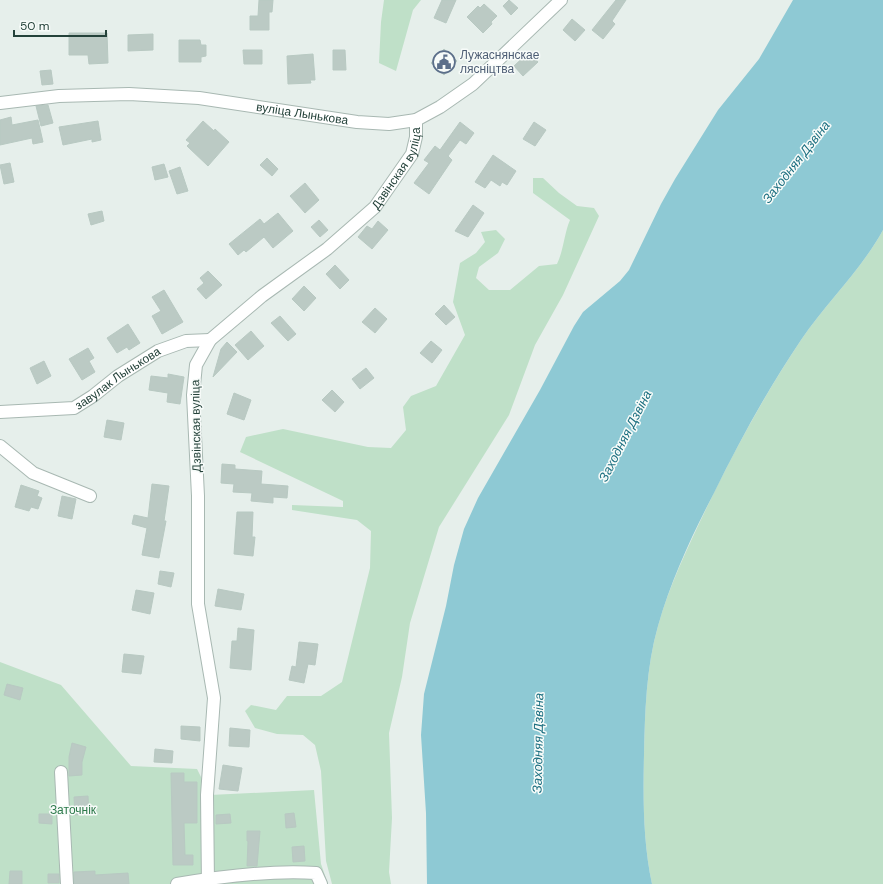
<svg xmlns="http://www.w3.org/2000/svg" width="883" height="884" viewBox="0 0 883 884" font-family="'DM Sans',sans-serif">
<rect width="100%" height="100%" fill="#e6efeb"/>
<path fill="#bfe0c8" d="M384 0H421L413 10 396 71 379 63 381 22Z
M533 178H543L559 193 577 206 594 208 599 216 563 295 535 345 509 415 439 527 410 623 402 677 389 733 392 818 389 872 391 884H332L326 861 321 771 315 745 303 735 277 734 255 728 245 711 251 705 276 710 287 696H321L342 682 370 568 371 531 357 520 292 510V505L343 507V501L240 452 246 437 283 429 368 447 391 448 406 430 403 407 411 396 436 386 465 335 453 302 460 263 476 253 485 242 481 232 496 230 505 239 498 253 479 267 476 278 489 290H510L539 266 557 264C564 249 564 234 570 220L533 193Z
M883 230V884H652C643 842 643 798 644 755 645 712 646 668 658 626 669 586 688 547 706 509 734 451 765 394 801 340 827 302 861 270 883 230Z
M0 662 61 685 131 766 197 769 210 795 314 790 321 864 328 884H0Z"/>
<path fill="#8ec9d4" d="M793 0H883V230C861 270 827 302 801 340 768 389 740 440 714 493 692 535 671 580 658 626 646 668 645 712 644 755 643 798 643 842 652 884H427L426 813 421 735 424 694 446 606 454 565 464 529 478 498 540 390 574 326 583 312 620 281 629 270 661 204 675 179 718 110 759 59Z"/>
<path fill="#bbcac4" stroke="#b8c9c2" d="M259 0H273L272 12H269V30H250V16H258Z
M442 0H456L446 23 434 18Z
M509 0 518 8 511 15 503 6Z
M616 0H626L612 21 615 24 603 39 592 30Z
M484 4 497 16 491 22 492 24 483 33 467 17 478 6 480 8Z
M572 19 585 30 575 41 563 30Z
M69 33H107L108 63 89 64 88 55H69Z
M153 34V50L128 51V35Z
M179 40H200L201 45H206V56L201 57V62H179Z
M444 49 457 61 444 75 431 63Z
M243 50H262V64H244Z
M333 50H345L346 70H333Z
M529 52 538 62 523 76 514 66Z
M313 54 315 80H310L311 83 288 84 287 56Z
M51 70 53 84 42 85 40 71Z
M48 105 53 123 41 126 36 106Z
M11 117 12 125 38 120 43 142 33 144 32 138 0 145V120Z
M98 121 101 140 92 142V139L63 145 59 127Z
M203 121 214 131 215 129 229 142 208 166 187 146 190 143 186 140Z
M460 122 474 133 466 144 460 140 448 156 452 160 429 194 414 183 429 163 424 160 435 146 440 150Z
M534 122 546 130 535 146 523 139Z
M493 155 516 171 507 185 502 182 500 186 491 180 485 188 475 182Z
M267 158 278 169 272 176 260 165Z
M10 163 14 182 4 184 0 165Z
M164 164 168 177 155 180 152 167Z
M180 167 188 191 177 194 169 171Z
M305 183 319 200 305 213 290 196Z
M473 205 484 213 468 237 455 231Z
M102 211 104 221 91 225 88 214Z
M278 213 293 231 273 248 264 237 246 252 244 250 238 255 229 244 260 219 264 224Z
M319 220 328 230 320 237 311 227Z
M378 221 388 230 372 249 358 237 367 226 372 229Z
M335 265 349 280 340 289 326 274Z
M208 271 222 285 206 299 197 289 204 283 200 278Z
M304 286 316 298 304 311 292 299Z
M164 290 183 322 162 334 152 316 161 311 152 297Z
M444 305 455 317 446 325 435 314Z
M375 308 387 319 375 333 362 322Z
M280 316 296 334 288 341 271 323Z
M128 324 140 343 129 350 127 347 117 353 107 338Z
M251 331 264 346 248 360 235 345Z
M431 341 442 350 432 363 420 353Z
M227 342 237 352 213 377 221 349Z
M88 348 94 358 89 361 95 372 82 380 69 359Z
M44 361 51 376 37 384 30 368Z
M366 368 374 378 360 389 352 379Z
M168 374 184 377 180 404 167 402 168 393 149 390 151 376 168 378Z
M332 390 344 402 335 412 322 400Z
M234 393 251 400 244 420 227 414Z
M107 420 124 423 121 440 104 437Z
M222 464 235 465V469L262 471 261 484 288 486 287 498 273 497V503L251 501 252 493 233 492 234 484 221 483Z
M152 484 169 486 164 521H166L159 558 142 555 147 528 132 524 134 515 148 518Z
M21 485 39 491 37 496 42 498 38 509 31 507 29 511 15 507Z
M62 496 76 499 72 519 58 516Z
M237 512H253L252 537H255L253 556 234 554Z
M160 571 174 573 171 587 158 584Z
M218 589 244 594 241 610 215 606Z
M136 590 154 593 150 614 132 610Z
M238 628 254 630 251 670 230 668 232 641H237Z
M299 642 318 644 315 665 308 664 304 683 289 680 292 666 296 667Z
M124 654 144 656 141 674 122 672Z
M7 684 23 688 20 700 4 695Z
M181 726 200 727V741L181 739Z
M230 728 250 730 249 747 229 746Z
M72 743 86 747 82 762V775L69 776V757Z
M155 749 173 751 172 763 154 762Z
M223 765 242 768 238 791 219 789Z
M171 773H184V782H197V823H184L185 855H193V865H173Z
M88 796 89 814 75 815 74 797Z
M294 813 296 827 286 828 285 814Z
M39 814H52V824L39 823Z
M230 814 231 823 216 824V815Z
M247 831H260L257 866H247L248 841H247Z
M304 846 305 861 293 862 292 847Z
M10 871H22V884H9Z
M95 871V875L128 873 129 884H74V872Z
M48 874H59V883H48Z"/>
<g fill="none" stroke-linecap="round" stroke-linejoin="round">
<g stroke="#a8b8b2" stroke-width="14">
<g id="minor">
<path id="s1" d="M0 103 59 96 129 94 199 98 357 122 389 124 416 120 440 107 473 84 561 0"/>
<path id="s2" d="M0 412 74 408 93 396 118 376 158 351 186 341 210 340"/>
<path d="M0 446 33 473 90 496"/>
<path d="M61 772 67 884"/>
<path d="M177 884C223 876 270 870 316 873L321 884"/>
<path id="s3" d="M208 884 207 795 214 698 198 604V496L193 395 196 365 210 340 262 296 327 249 375 207 412 154 416 137V120"/>
</g>
</g>
<use href="#minor" stroke="#fff" stroke-width="12"/>
</g>
<defs>
<g id="civic-ring" transform="scale(1.15)"><circle r="9.5" fill="#f7fbf9" stroke="#5c6f8a" stroke-width="1.5"/><path d="M-.6-6.5H3V-4.5H.6V-3L4-1V1h2V6H-6V1h2V-1L-.6-3ZM-1.2 2.5V6h2.4V2.5Z" fill="#5c6f8a"/></g>
</defs>
<g fill-rule="evenodd">
<use href="#civic-ring" x="444" y="62"/>
</g>
<g text-anchor="middle" dominant-baseline="central" stroke-width="3" stroke-linejoin="round" paint-order="stroke">
<g font-size="12" fill="#4e5e75" stroke="#f7fbf9" text-anchor="start">
<text x="460" y="55">Лужаснянскае<tspan x="460" dy="14">лясніцтва</tspan></text>
</g>
<g font-size="12" fill="#24423a" stroke="#f7fbf9">
<text stroke="none"><textPath href="#s1" startOffset="304">вуліца Лынькова</textPath></text>
<text stroke="none"><textPath href="#s3" startOffset="807">Дзвінская вуліца</textPath></text>
<text stroke="none"><textPath href="#s2" startOffset="127">завулак Лынькова</textPath></text>
<text transform="translate(196 426) rotate(-91)">Дзвінская вуліца</text>
</g>
<g font-size="12" fill="#2d7a4b" stroke="#f7fbf9">
<text x="73" y="810">Заточнік</text>
</g>
<g font-size="13" font-style="italic" fill="#1c6f80" stroke="#f7fbf9">
<text transform="translate(796 162) rotate(-52)">Заходняя Дзвіна</text>
<text transform="translate(625 436) rotate(-63)">Заходняя Дзвіна</text>
<text transform="translate(538 743) rotate(-89)">Заходняя Дзвіна</text>
</g>
</g>
<path d="M14 30v6h92v-6" fill="none" stroke="#24423a" stroke-width="2"/>
<text x="20" y="30" font-size="12" fill="#24423a" stroke="#f7fbf9" stroke-width="3" paint-order="stroke">50 m</text>
</svg>
